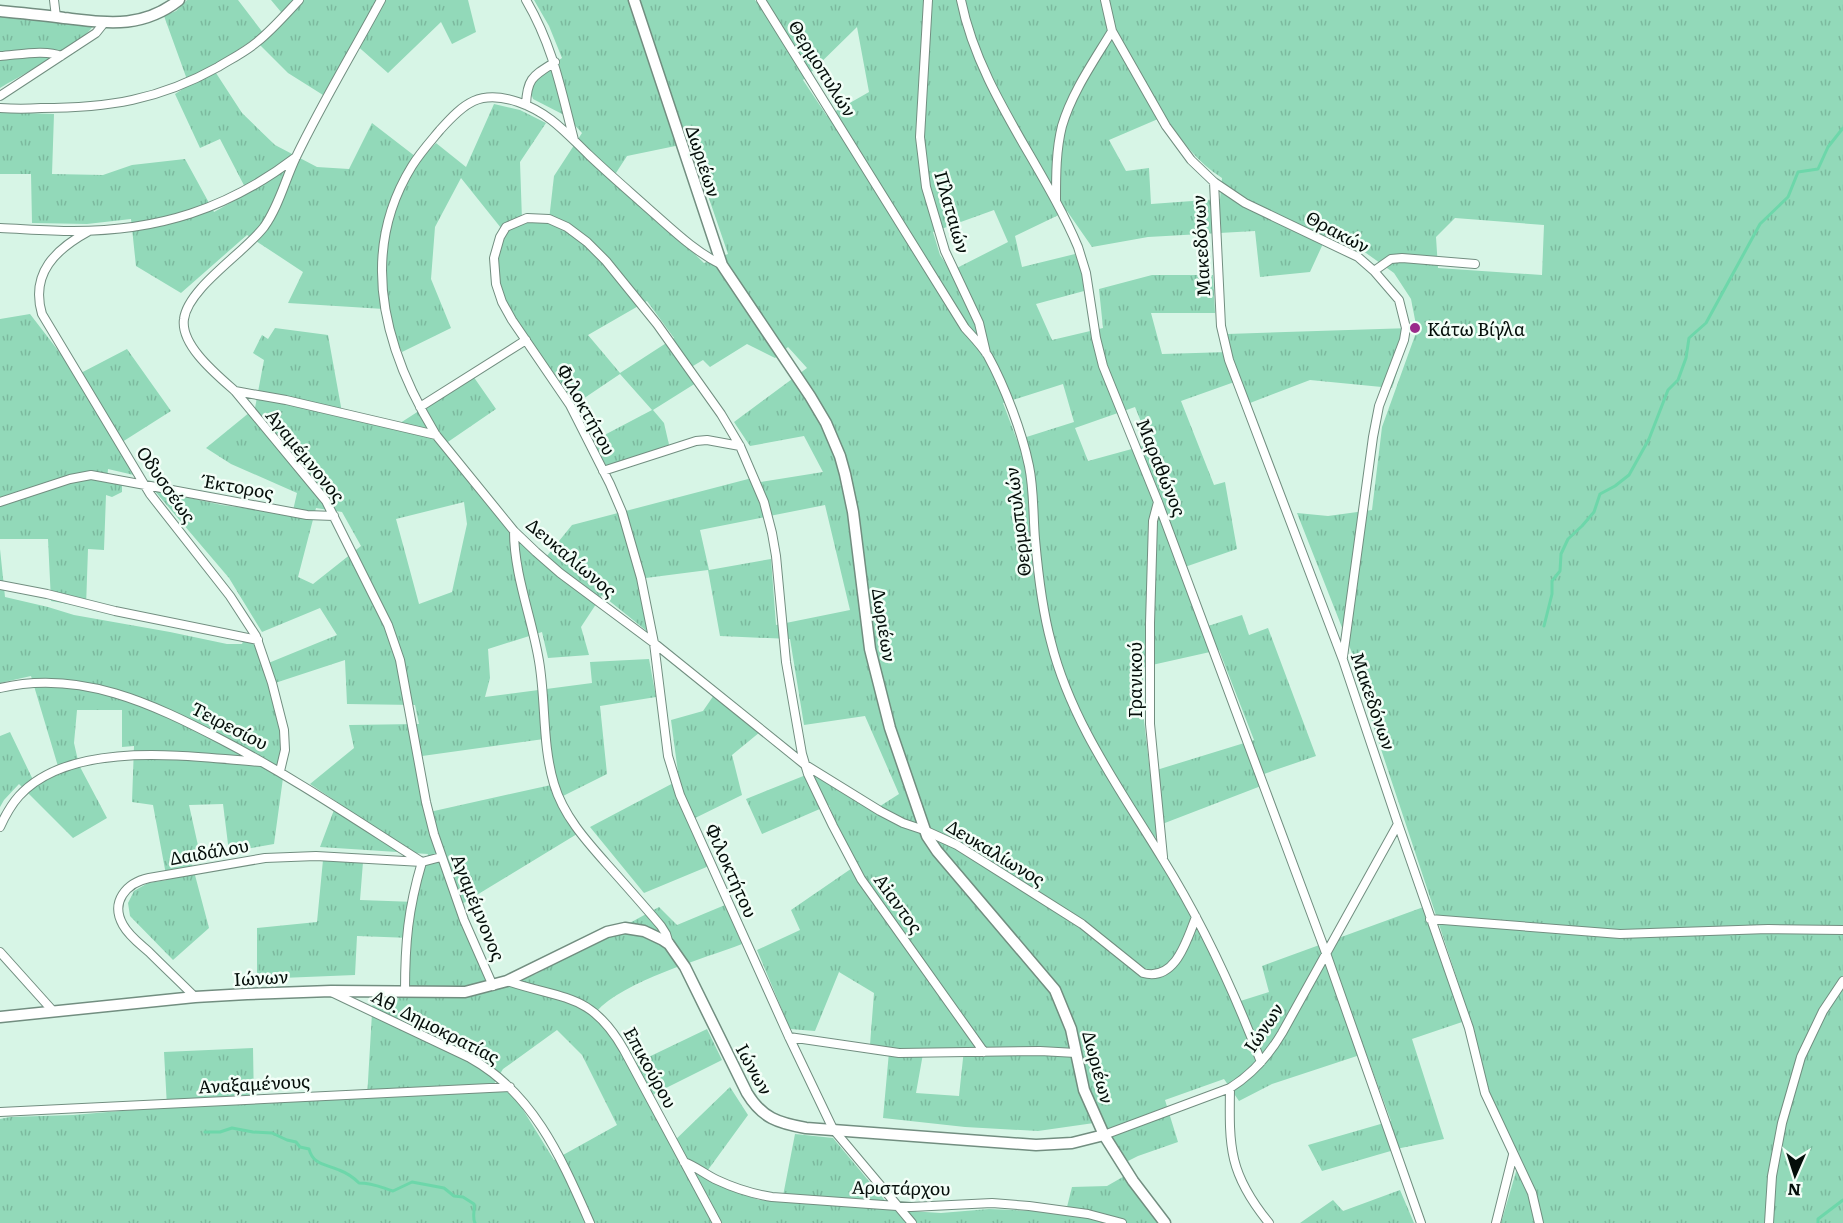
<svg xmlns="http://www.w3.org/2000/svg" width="1843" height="1223" viewBox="0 0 1843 1223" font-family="Literata,serif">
<defs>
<pattern id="grass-tufts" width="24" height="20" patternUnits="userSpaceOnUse" patternTransform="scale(1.5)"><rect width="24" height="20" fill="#92d9b9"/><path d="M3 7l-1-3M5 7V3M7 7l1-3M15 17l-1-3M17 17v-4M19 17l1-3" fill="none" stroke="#7cb99e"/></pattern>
</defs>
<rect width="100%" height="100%" fill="#d7f5e6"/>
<path fill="url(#grass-tufts)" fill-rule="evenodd" d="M187 0H238L267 38 286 18 271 0H468L476 32 452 44 441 22 388 73 354 43 323 95 288 73 254 39 214 66 216 73 242 113 275 145 317 167 349 169 372 123 420 160 436 143 466 167 494 104 520 110 546 123 520 162 522 220H549L554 176 582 133 566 116 533 99 529 87 544 70 562 58 549 26 534 0H755L759 5 762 0H1843V1223H1501L1520 1158 1490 1095 1471 1019 1412 1039 1444 1139 1401 1148 1322 1171 1308 1145 1391 1121 1366 1053 1272 1084 1239 1101 1224 1079 1165 1100 1178 1142 1138 1156 1122 1164 1094 1123 1038 1131 965 1127 883 1118 889 1052 870 1045 874 993 839 972 815 1031 790 1029 757 950 800 930 791 910 858 864 838 830 829 805 762 834 746 799 816 771 874 810 899 794 865 716 804 725 790 639 720 636 708 570 638 579 648 632 602 595 581 627 589 655 548 658 542 632 488 649 490 678 485 697 592 683 590 662 649 659 656 697 600 706 607 774 557 799 565 819 577 834 457 907 492 990 536 974 659 907 677 925 725 905 742 944C703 959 623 981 596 1012L634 1064 707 1029 722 1060 646 1098 671 1144 730 1087 748 1115 705 1174 733 1191 759 1200 782 1201 795 1134 833 1138 893 1210 941 1213 989 1209 1036 1211 1065 1215 1072 1187 1107 1186 1128 1174 1162 1223H0V1119L10 1117 73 1115 167 1107 164 1052 253 1048 254 1104 367 1098 373 996 407 994 411 938 357 936 355 975 257 979V928L317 922 323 860 363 862 360 900 416 902 428 854 320 847 337 802 310 784 354 748 349 725 419 724 415 705 347 704 345 660 272 684 282 735 283 778 274 844 229 852 223 804 189 805 201 859 191 860 209 928 173 960 130 916 128 903 134 891 148 883 167 880 153 805 132 802 134 746 122 747V710H77L74 743 79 765 107 818 73 838 19 784 4 800 0 807V736L10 732 35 784 60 773 31 676 0 683V549L5 597 48 607 74 615 170 632 227 644H242L244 639 259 642 266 664 337 635 320 608 262 632 229 578 154 490 222 505 292 515 297 493 231 464 206 448 255 408 264 360 253 353 262 335 268 339 275 328 328 335 343 418 394 427 473 376 496 409 442 446 542 562 572 525 752 478 754 483 823 472 804 436 750 446 734 422 807 368 788 347 775 358 747 344 710 367 703 360 688 369 696 383 653 410 664 423 670 449 606 466 593 441 652 410 620 374 574 405C570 397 565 389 560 381 530 340 477 290 505 233L461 178 435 227 431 279 451 328 402 352 392 332 384 309 288 303 303 272 247 235 181 293 136 266 131 219 87 224 32 223 31 174H0V112L54 114 52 174 103 175 132 165 185 159 214 212 248 193 220 139 200 148 175 94 189 85 164 16 176 11ZM857 27 869 92 827 116 803 80ZM1165 116C1181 140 1197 162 1222 178L1220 199 1151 204 1149 168 1126 171 1109 140ZM690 143 728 254 704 263 614 176 627 156ZM994 210 1008 242 951 271 940 255 933 232ZM1067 211 1092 247 1148 237 1255 231 1260 277 1310 272 1327 235 1366 253 1394 273 1411 299 1417 330 1382 427 1372 510 1328 516 1297 513 1352 653 1374 728 1463 997 1429 905 1262 966 1269 992 1234 1003 1198 926 1154 853 1157 826 1261 786 1258 776 1316 756 1268 628 1249 635 1242 615 1202 628 1179 569 1237 549 1225 482 1214 485 1181 401 1240 380 1250 403 1310 380 1392 388 1411 328 1227 334 1229 352 1162 354 1151 313H1215L1213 275H1152L1099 289 1103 328 1052 340 1036 304 1084 291 1081 269 1075 254 1022 267 1015 236ZM1455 218 1544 225 1542 275 1438 268 1436 237ZM647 301 674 338 620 373 588 335ZM1063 384 1074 422 1017 440 1003 403ZM1135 407 1150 444 1088 461 1075 428ZM464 502 467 524 452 592 419 604 396 519ZM825 505 850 610 776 625 771 559 709 570 700 530ZM316 508 342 512 361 546 313 584 298 577ZM1219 650 1254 740 1150 772 1143 712V667ZM544 739 551 785 425 813 415 757ZM557 1030 582 1055 617 1125 554 1160 517 1100 505 1090 489 1092 503 1069ZM924 1048 964 1049 959 1096 916 1093Z
M0 14 93 25C88 41 18 77 0 88Z
M30 314 77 375 127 349 171 411 119 444 138 476 108 469 107 480 122 484V492L112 497 106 495 104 550 88 549 86 607 51 601 48 539H0V319Z
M714 695 760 732 732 755 742 795 689 821 709 866 644 893 590 827 679 780 671 720 703 711Z
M1400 1190 1414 1223H1300L1333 1200 1343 1211Z"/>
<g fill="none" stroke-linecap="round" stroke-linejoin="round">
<path stroke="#6dd7aa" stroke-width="3" d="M1544 626 1552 594V581L1560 571 1561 554 1568 539 1582 526 1594 512 1600 494 1615 486 1629 475 1649 439 1668 390 1678 380 1686 358 1689 338 1706 323 1760 224 1788 197 1798 172 1818 169 1828 147 1843 128
M205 1132H220L232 1128 253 1132 272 1133 287 1140 296 1142 300 1147 309 1149C313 1165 326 1164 339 1170 347 1173 353 1177 359 1183 373 1183 380 1187 393 1191L412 1182 444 1188 454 1196 463 1197 474 1204C475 1211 472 1217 475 1223
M1818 1223V1219L1843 1200"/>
<g stroke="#728e80" stroke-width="10">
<path id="minor" d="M54 0 56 17
M381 0C353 52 322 103 296 157 285 180 279 206 264 227 244 253 188 288 184 319 180 345 217 375 235 391L326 501 388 625 400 660 426 802 434 834 464 920 493 986
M526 0C553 46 561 90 574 140
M761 0 965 328C973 337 982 346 988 356 1005 387 1022 432 1029 466 1034 490 1033 515 1035 539 1038 573 1042 609 1051 642 1071 722 1120 789 1162 858 1202 922 1234 991 1261 1062
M928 0 920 137 926 187 945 251 979 323 986 353
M961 0C979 90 1043 164 1078 247L1086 273 1096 338 1103 366 1158 502 1326 953 1421 1223
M1105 0 1112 31 1166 126 1191 160 1214 182 1245 203 1358 257 1374 271 1399 300 1406 328 1404 340 1379 406 1373 437 1343 657
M0 56C17 55 46 49 61 56
M0 96 96 33 104 23
M526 105C527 78 533 76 555 62
M0 108C14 109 28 109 41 108 108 108 159 100 218 67 231 59 245 52 257 42 272 30 286 14 299 0
M1214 182 1221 326 1229 360 1343 660 1398 824 1469 1028 1485 1093 1532 1193 1539 1223
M1056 200C1056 175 1056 150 1062 126 1072 92 1094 61 1112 31
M0 228C24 229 49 231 73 231 158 231 228 209 296 157
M89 231C56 249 30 273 42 314L150 494 230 596 256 636 272 683 284 730 285 750 280 771
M722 265C694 251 673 230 650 210 630 192 609 174 589 155 566 133 550 113 518 102 480 89 464 103 440 130 430 142 420 153 412 166 357 255 385 351 436 435L514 531 536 552 560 573 654 643 804 764 880 811 903 823 924 830 957 845 1082 924 1143 973C1176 982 1187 939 1196 917
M1374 271 1391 259 1402 258 1475 264
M235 391 286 400 436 435
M420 407 526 340
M603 471 696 441 707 440 740 446
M0 502 70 479 91 475 307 515 334 516
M1158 502 1153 521 1150 623V724L1163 857
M514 531C514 575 532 618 539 661 546 702 542 744 554 784 564 818 590 845 613 871 629 889 645 907 661 926L666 934 669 944
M0 585 47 594 115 611 258 640
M0 688C80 669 153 704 222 740 291 776 356 820 422 862 408 909 405 943 405 992
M0 827C5 816 11 805 19 796 72 738 191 757 261 762
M1430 919 1620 934 1768 929 1843 930
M0 952 53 1011
M507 981C563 1000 591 992 624 1050L717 1223
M331 992 470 1058C534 1093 562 1160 590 1223
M195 997C180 982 164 967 149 952 140 944 129 936 123 925 110 902 126 883 149 878L265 858 316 856 422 862 441 857
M789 1037 899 1053 1040 1051 1076 1053
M1230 1088C1229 1148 1229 1174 1269 1223
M0 1112 510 1087
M1104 1135 1230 1088C1251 1075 1269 1055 1282 1033L1398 824
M684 1162C697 1167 706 1175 717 1180 734 1188 753 1194 772 1197L911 1207 992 1203 1029 1206 1088 1214 1122 1223
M912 1223 833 1129 789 1037 680 795 668 756 654 643 641 578 622 512 610 484 570 405 512 320 502 302 496 284 494 258 500 237 506 227 527 218 549 219 567 227 587 242 606 261 657 324 721 414 740 446 764 502 772 533 776 556 786 662 802 754 808 774 833 826 861 879 984 1052
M1496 1223 1513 1155
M1769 1223 1772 1176 1782 1123 1801 1057 1823 1011 1843 981"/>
</g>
<g stroke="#728e80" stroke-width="13">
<path id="tertiary" d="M634 0 722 265 810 396 826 423 840 456 845 474 853 512 870 649 890 728 927 836 937 851 1055 990 1071 1029 1084 1090 1104 1135 1133 1181 1165 1223
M0 11C21 13 43 15 64 18 108 23 142 29 179 0
M0 1017 195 997 247 994 331 991 465 992 507 981 607 932 625 928 644 931 663 940 669 944 685 967 747 1093C762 1118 778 1123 806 1128L1036 1145 1072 1143 1104 1135"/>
</g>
<use href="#minor" stroke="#fff" stroke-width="8"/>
<use href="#tertiary" stroke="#fff" stroke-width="10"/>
</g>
<circle fill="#9a2b8a" stroke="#f2fef7" stroke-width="2" cx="1415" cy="328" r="6"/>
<g text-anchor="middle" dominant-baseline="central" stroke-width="5" stroke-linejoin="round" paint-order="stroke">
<g font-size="18" fill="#050e0a" stroke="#f2fef7">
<text transform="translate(823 68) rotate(58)">Θερμοπυλών</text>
<text transform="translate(704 161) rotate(72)">Δωριέων</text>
<text transform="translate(953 212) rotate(74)">Πλαταιών</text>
<text transform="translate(1338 231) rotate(28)">Θρακών</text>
<text transform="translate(1200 246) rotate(-93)">Μακεδόνων</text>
<text transform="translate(587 409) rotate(61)">Φιλοκτήτου</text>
<text transform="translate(306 455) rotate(51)">Αγαμέμνονος</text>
<text transform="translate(1162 467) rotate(68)">Μαραθώνος</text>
<text transform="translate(167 484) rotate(55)">Οδυσσέως</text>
<text transform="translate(239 486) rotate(10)">Έκτορος</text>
<text transform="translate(1017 522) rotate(-97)">Θερμοπυλών</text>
<text transform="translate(572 557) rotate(40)">Δευκαλίωνος</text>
<text transform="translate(885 625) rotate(81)">Δωριέων</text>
<text transform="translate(1134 680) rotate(-90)">Γρανικού</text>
<text transform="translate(1374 701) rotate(71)">Μακεδόνων</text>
<text transform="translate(230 725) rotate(27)">Τειρεσίου</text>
<text transform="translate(209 851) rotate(-10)">Δαιδάλου</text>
<text transform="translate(996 852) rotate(31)">Δευκαλίωνος</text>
<text transform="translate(732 870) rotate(66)">Φιλοκτήτου</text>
<text transform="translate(899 903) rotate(54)">Aiαντος</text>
<text transform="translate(479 907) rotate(68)">Αγαμέμνονος</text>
<text transform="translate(261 977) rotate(-3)">Ιώνων</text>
<text transform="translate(436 1026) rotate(27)">Αθ. Δημοκρατίας</text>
<text transform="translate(1263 1027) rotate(-56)">Ιώνων</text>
<text transform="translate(651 1067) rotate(61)">Επικούρου</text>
<text transform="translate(1099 1067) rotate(75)">Δωριέων</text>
<text transform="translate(755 1069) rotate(61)">Ιώνων</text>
<text transform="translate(254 1083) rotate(-3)">Αναξαμένους</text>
<text transform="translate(901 1187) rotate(1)">Αριστάρχου</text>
</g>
<g font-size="18" fill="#050e0a" stroke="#f2fef7" text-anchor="start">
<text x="1427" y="328">Κάτω Βίγλα</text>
</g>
</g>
<g transform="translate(1795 1175) rotate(183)" stroke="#f2fef7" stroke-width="4.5" paint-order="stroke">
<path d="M0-4.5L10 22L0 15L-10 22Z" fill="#050e0a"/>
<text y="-9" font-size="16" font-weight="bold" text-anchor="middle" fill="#050e0a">N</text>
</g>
</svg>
